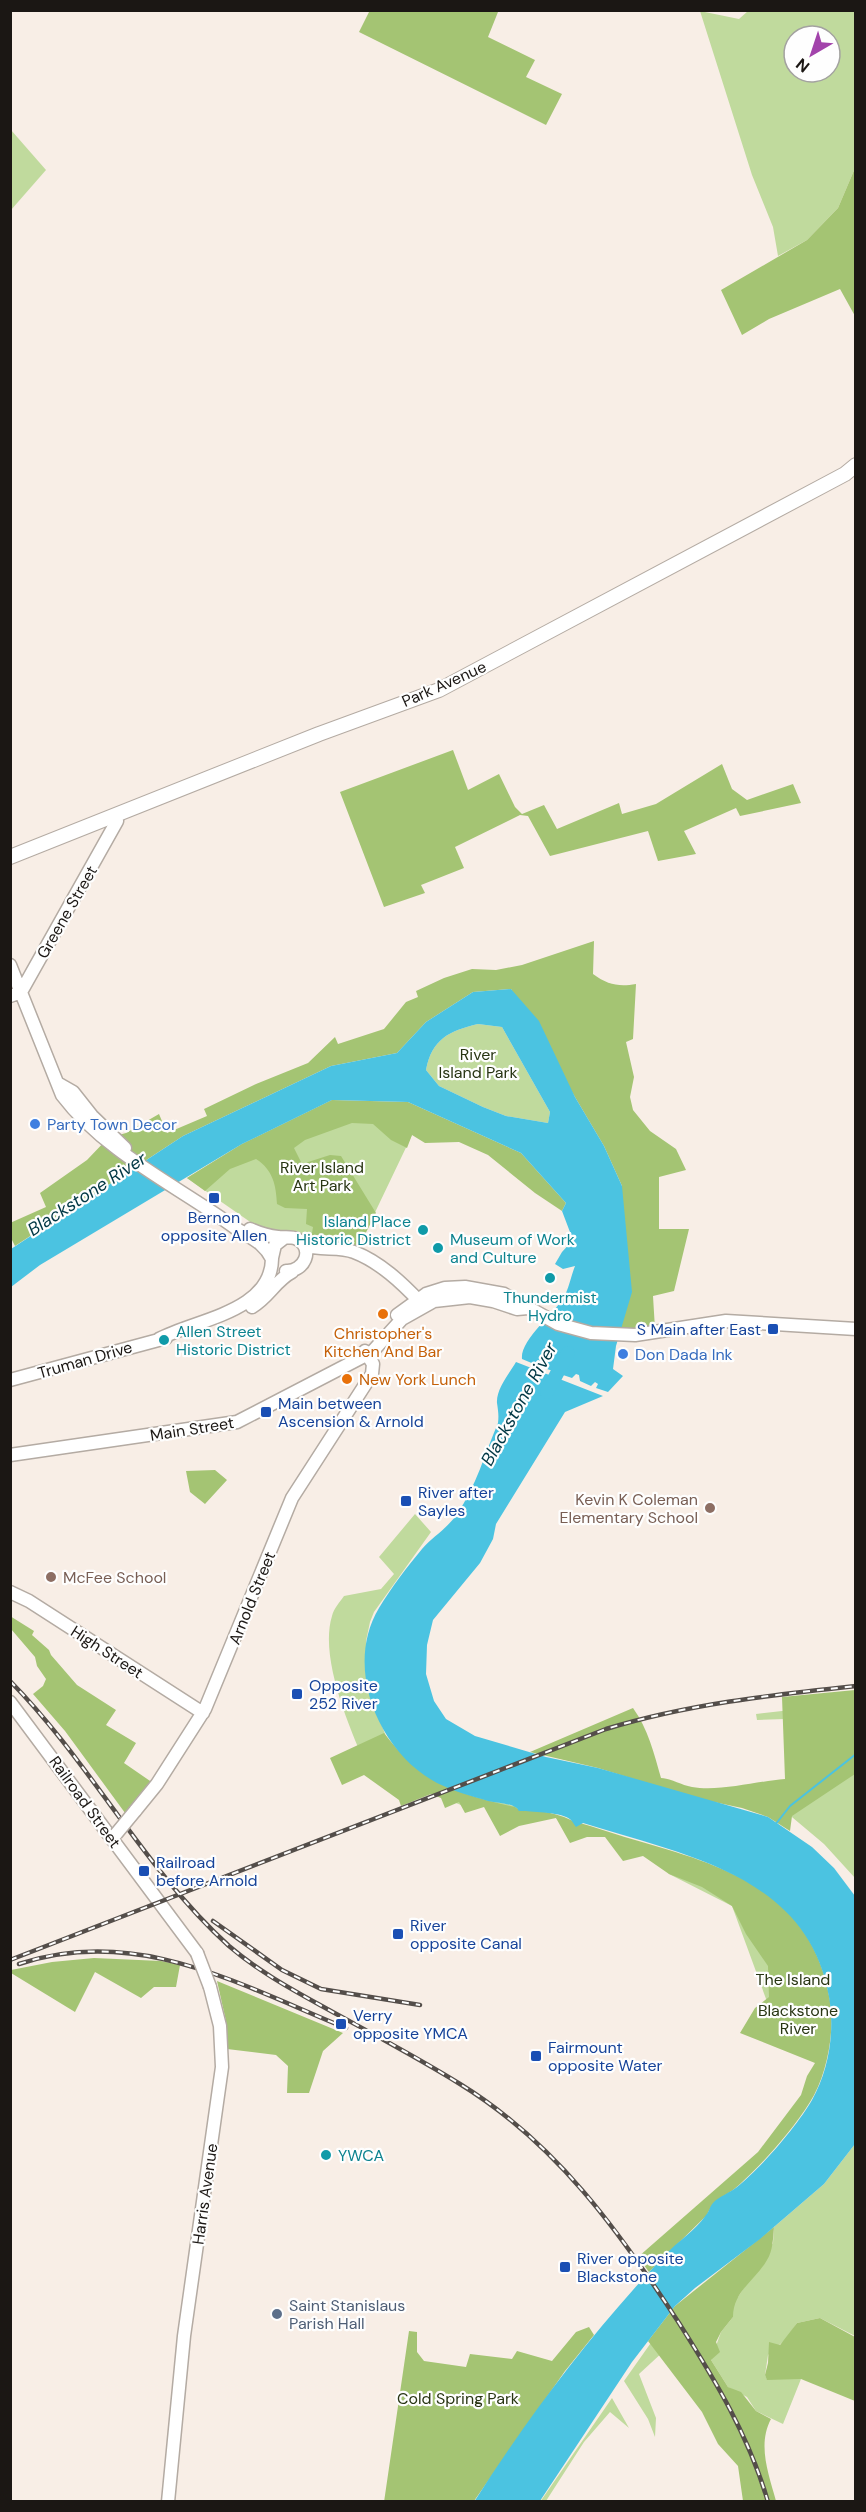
<svg xmlns="http://www.w3.org/2000/svg" width="866" height="2512" viewBox="0 0 866 2512" font-family="'DM Sans',sans-serif">
<rect width="100%" height="100%" fill="#f8eee6"/>
<path fill="#c0da9d" fill-rule="evenodd" d="M700 11 739 19 748 11H855V168L838 208 807 240 778 256 773 227 752 175ZM794 36H830V72H794Z
M11 130 46 170 11 210H10Z
M478 1024 502 1027 550 1112 548 1123 506 1116 483 1107 439 1086 426 1070C432 1039 449 1031 478 1024Z
M332 1100 412 1135 358 1248 277 1233 256 1226 187 1178 242 1144Z
M415 1514 431 1532 374 1612 370 1622 366 1641 368 1688 388 1742 426 1779 453 1792 533 1810 615 1835 786 1911 769 2007 732 1906 669 1874 663 1864 603 1834 572 1836 556 1818 484 1807H466L367 1768C350 1729 319 1658 332 1616 334 1608 340 1602 344 1596L381 1589 394 1574 379 1557Z
M855 1708V1878L824 1844 780 1807 794 1793 785 1719 757 1720 756 1714 791 1710Z
M855 2144V2336L820 2318 797 2323 786 2339 768 2355 765 2375 767 2379H801L783 2424 756 2411 747 2397 728 2387 711 2360 721 2332 733 2317 664 2351 639 2374 656 2418 655 2437 648 2419 624 2381 655 2337 738 2297 773 2243 774 2227 824 2184Z
M612 2398 629 2428 610 2412 584 2442 546 2501 540 2502Z"/>
<path fill="#a4c473" d="M370 10 498 12 488 37 535 60 526 77 562 94 546 125 359 32Z
M855 168V316L840 289 769 319 742 335 721 290 807 240 838 208Z
M453 750 468 790 499 774 515 807 522 814 544 805 557 829 619 803 622 814 656 804 722 764 732 789 747 800 793 784 801 803 740 816 736 808 684 831 696 854 658 861 648 831 550 856 528 816 520 815 455 847 464 868 421 885 425 893 384 907 340 792Z
M594 941 593 974C608 985 619 987 636 984L633 1039 626 1042 634 1077 630 1097 633 1110 650 1131 676 1149 686 1170 659 1177V1229H689L674 1291 653 1296 655 1329 621 1333 622 1186 604 1146 511 989 473 992 426 1022 397 1053 331 1066 183 1136 15 1246 11 1238 10 1223 46 1207 40 1193 87 1160 108 1138 126 1133 159 1114 167 1133 207 1116 204 1109 256 1084 308 1063 335 1037 338 1044 384 1029 406 1002 418 997 416 991 444 978 472 969 496 970 522 965Z
M332 1100 408 1102 521 1153 566 1203 562 1211 535 1193 488 1155 459 1142 425 1143 412 1135 407 1148 391 1140 373 1124 352 1123 305 1140 294 1148 302 1164 330 1155 341 1156 376 1213 358 1248 311 1239 313 1227 306 1224 307 1209 285 1208 277 1204C276 1185 273 1170 256 1159L230 1169 205 1191 187 1178 242 1144Z
M215 1470 227 1480 205 1504 190 1492 186 1471Z
M10 1616 34 1631 32 1635 49 1650 51 1655 77 1685 116 1710 106 1725 136 1743 124 1763 153 1783 128 1817 65 1731 33 1694 43 1686 46 1679 37 1666 35 1657 11 1629Z
M855 1690V1774L792 1816 790 1831 768 1817 742 1808 695 1798 598 1768 530 1752 633 1708C648 1729 654 1753 661 1778 673 1779 681 1785 692 1787 719 1792 758 1781 785 1779L782 1697Z
M384 1733C422 1782 456 1794 515 1807 522 1813 526 1809 534 1810 547 1812 562 1815 573 1821 596 1827 619 1836 642 1842 733 1868 813 1896 830 2001 835 2032 827 2075 810 2102 791 2132 765 2161 739 2185 726 2197 715 2197 707 2215L649 2272 638 2257 758 2152 801 2095 807 2076 815 2063 740 2033 755 2008 769 1997 768 1966 746 1934 732 1906 702 1887 669 1874 643 1856 623 1861 605 1837H587L570 1843 556 1818 519 1826 500 1836 484 1807 465 1813 459 1802 445 1808 441 1798 431 1794 401 1806 399 1800 364 1775 342 1785 330 1758Z
M94 1958 161 1961 180 1965 176 1987H154L141 1998 95 1972 75 2012 11 1973V1970L52 1962Z
M217 1981 343 2033 323 2051 309 2093H287L288 2066 276 2055 227 2049 226 2021Z
M774 2227C773 2238 773 2251 767 2260 755 2281 733 2291 733 2317L721 2332 716 2342 720 2352 711 2360 728 2387 741 2392 756 2411 771 2419C757 2445 769 2475 776 2501H743L738 2466 718 2444 702 2412 648 2341 675 2306Z
M820 2318 855 2337V2401L801 2379 767 2380 765 2375 768 2363 769 2342 780 2345 797 2323Z
M589 2327 594 2335 565 2371 474 2501 384 2502 409 2331 417 2332V2352L424 2361 466 2367 470 2354 512 2359 517 2351 552 2361 576 2332Z"/>
<path fill="#4bc3e1" fill-rule="evenodd" d="M511 989 539 1021 575 1097 604 1146 622 1186 632 1292 616 1346 613 1369 623 1376 608 1392 596 1388 598 1384 595 1382 591 1386 580 1381 579 1375 576 1374 572 1378 560 1374V1368L557 1367 553 1371 541 1367V1361L538 1360 534 1364 522 1359C520 1340 554 1314 564 1297 569 1288 571 1276 575 1266L563 1269 555 1264 562 1252 573 1240 562 1211 566 1203 521 1153 408 1102 332 1100 242 1144 40 1265 11 1287V1249L183 1136 331 1066 397 1053 426 1022 473 992ZM478 1024 502 1027 550 1112 548 1123 506 1116 483 1107 439 1086 426 1070C432 1039 449 1031 478 1024Z
M516 1362 603 1396 565 1412 496 1524 493 1539 480 1563 433 1620 427 1645 426 1674 434 1701 446 1719 475 1736 546 1757 598 1768 768 1817 812 1847 834 1868 855 1896V2144L824 2184 760 2239 695 2288 675 2306 632 2362 540 2501 474 2502C530 2414 593 2331 665 2255 678 2241 695 2231 706 2215 709 2212 710 2206 713 2203 719 2196 730 2193 737 2187 761 2168 797 2126 812 2100 829 2070 835 2031 829 1997 808 1874 683 1855 583 1823L576 1827C574 1825 573 1822 571 1820 562 1812 534 1812 523 1811 515 1811 521 1810 515 1807 508 1803 497 1803 488 1801 471 1796 453 1791 437 1783 379 1752 343 1668 379 1608 391 1588 407 1567 422 1549 433 1536 446 1530 457 1514 476 1487 485 1453 498 1423 499 1415 498 1410 497 1403 496 1389 509 1374 516 1362Z"/>
<g fill="none" stroke-linecap="round" stroke-linejoin="round">
<path stroke="#4bc3e1" stroke-width="2" d="M775 1825 790 1806 856 1754"/>
<path stroke="#4bc3e1" stroke-width="14" d="M547 1392 568 1353"/>
<g stroke="#b4aba3" stroke-width="15">
<path id="secondary" d="M10 965 62 1095C106 1153 176 1185 234 1227 250 1238 263 1241 272 1259 271 1312 197 1319 159 1339
M10 996 21 992 117 821
M59 1084 73 1092 92 1116 125 1148
M250 1229C259 1233 268 1236 278 1237 284 1238 291 1236 297 1239 315 1249 304 1272 286 1271
M304 1245C320 1251 339 1246 354 1252 380 1262 402 1283 420 1302
M272 1258 275 1245 284 1238
M252 1307C269 1297 276 1280 292 1272
M397 1315 426 1294 445 1288 465 1287 504 1294 558 1324 591 1333 635 1335 726 1321 856 1329
M10 1380 166 1338
M10 1455 237 1422 372 1352 402 1319 434 1301 470 1297 493 1301 517 1309 528 1308
M10 1592 29 1601 203 1713
M10 1702 197 1953
M135 1811 157 1784 205 1709 292 1498 372 1374 373 1364 365 1351
M168 2502 184 2336 222 2067 220 2026 210 1987"/>
</g>
<g stroke="#b4aba3" stroke-width="16">
<path id="primary" d="M10 857 319 734 439 690 845 474 856 465"/>
</g>
<use href="#secondary" stroke="#fff" stroke-width="12"/>
<use href="#primary" stroke="#fff" stroke-width="14"/>
<g stroke="#544e4a" stroke-width="4.5">
<path id="rail" d="M10 1681C91 1763 144 1869 229 1946 257 1970 289 1988 320 2005 367 2031 415 2056 460 2084 556 2143 619 2231 679 2323 715 2380 749 2436 768 2502
M213 1921 282 1970 321 1989 420 2005
M10 1960 606 1729C688 1704 771 1695 856 1686
M19 1964C137 1925 240 1985 346 2028"/>
</g>
<use href="#rail" stroke="#fefefe" stroke-width="2" stroke-dasharray="7" stroke-linecap="butt"/>
<g stroke="#b4aba3" stroke-width="15" stroke-linecap="butt">
<path id="secondary-bridge" d="M116 1834 135 1811
M197 1953 210 1987"/>
</g>
<use href="#secondary-bridge" stroke="#fff" stroke-width="12"/>
</g>
<g fill="#3f7fe0" stroke="#fefefe" stroke-width="2">
<circle cx="35" cy="1124" r="6"/>
<circle cx="623" cy="1354" r="6"/>
</g>
<g fill="#1a4fb4" stroke="#fefefe" stroke-width="2">
<rect x="208" y="1192" width="12" height="12" rx="3"/>
<rect x="767" y="1323" width="12" height="12" rx="3"/>
<rect x="260" y="1406" width="12" height="12" rx="3"/>
<rect x="400" y="1495" width="12" height="12" rx="3"/>
<rect x="291" y="1688" width="12" height="12" rx="3"/>
<rect x="138" y="1865" width="12" height="12" rx="3"/>
<rect x="392" y="1928" width="12" height="12" rx="3"/>
<rect x="335" y="2018" width="12" height="12" rx="3"/>
<rect x="530" y="2050" width="12" height="12" rx="3"/>
<rect x="559" y="2261" width="12" height="12" rx="3"/>
</g>
<g fill="#0f9aa8" stroke="#fefefe" stroke-width="2">
<circle cx="423" cy="1230" r="6"/>
<circle cx="438" cy="1248" r="6"/>
<circle cx="550" cy="1278" r="6"/>
<circle cx="164" cy="1340" r="6"/>
<circle cx="326" cy="2155" r="6"/>
</g>
<g fill="#e8710a" stroke="#fefefe" stroke-width="2">
<circle cx="383" cy="1314" r="6"/>
<circle cx="347" cy="1379" r="6"/>
</g>
<g fill="#8d6e63" stroke="#fefefe" stroke-width="2">
<circle cx="710" cy="1508" r="6"/>
<circle cx="51" cy="1577" r="6"/>
</g>
<circle fill="#5c6f8a" stroke="#fefefe" stroke-width="2" cx="277" cy="2314" r="6"/>
<g text-anchor="middle" dominant-baseline="central" stroke-width="4.5" stroke-linejoin="round" paint-order="stroke">
<g font-size="16" fill="#1b1714" stroke="#fefefe">
<text transform="translate(444 684) rotate(-24)">Park Avenue</text>
<text transform="translate(67 912) rotate(-60)">Greene Street</text>
<text transform="translate(85 1360) rotate(-16)">Truman Drive</text>
<text transform="translate(192 1429) rotate(-9)">Main Street</text>
<text transform="translate(252 1598) rotate(-68)">Arnold Street</text>
<text transform="translate(107 1652) rotate(33)">High Street</text>
<text transform="translate(85 1802) rotate(54)">Railroad Street</text>
<text transform="translate(205 2194) rotate(-82)">Harris Avenue</text>
</g>
<g font-size="16" fill="#283513" stroke="#fefefe">
<text x="478" y="1054">River<tspan x="478" dy="18">Island Park</tspan></text>
<text x="322" y="1167">River Island<tspan x="322" dy="18">Art Park</tspan></text>
<text x="793" y="1979">The Island</text>
<text x="798" y="2010">Blackstone<tspan x="798" dy="18">River</tspan></text>
<text x="458" y="2398">Cold Spring Park</text>
</g>
<g font-size="16" fill="#366cbe" stroke="#fefefe" text-anchor="start">
<text x="47" y="1124">Party Town Decor</text>
<text x="635" y="1354">Don Dada Ink</text>
</g>
<g font-size="16" fill="#164399" stroke="#fefefe" text-anchor="start">
<text x="214" y="1217" text-anchor="middle">Bernon<tspan x="214" dy="18">opposite Allen</tspan></text>
<text x="761" y="1329" text-anchor="end">S Main after East</text>
<text x="278" y="1403">Main between<tspan x="278" dy="18">Ascension &amp; Arnold</tspan></text>
<text x="418" y="1492">River after<tspan x="418" dy="18">Sayles</tspan></text>
<text x="309" y="1685">Opposite<tspan x="309" dy="18">252 River</tspan></text>
<text x="156" y="1862">Railroad<tspan x="156" dy="18">before Arnold</tspan></text>
<text x="410" y="1925">River<tspan x="410" dy="18">opposite Canal</tspan></text>
<text x="353" y="2015">Verry<tspan x="353" dy="18">opposite YMCA</tspan></text>
<text x="548" y="2047">Fairmount<tspan x="548" dy="18">opposite Water</tspan></text>
<text x="577" y="2258">River opposite<tspan x="577" dy="18">Blackstone</tspan></text>
</g>
<g font-size="16" fill="#0d838f" stroke="#fefefe" text-anchor="start">
<text x="411" y="1221" text-anchor="end">Island Place<tspan x="411" dy="18">Historic District</tspan></text>
<text x="450" y="1239">Museum of Work<tspan x="450" dy="18">and Culture</tspan></text>
<text x="550" y="1297" text-anchor="middle">Thundermist<tspan x="550" dy="18">Hydro</tspan></text>
<text x="176" y="1331">Allen Street<tspan x="176" dy="18">Historic District</tspan></text>
<text x="338" y="2155">YWCA</text>
</g>
<g font-size="16" fill="#c56008" stroke="#fefefe">
<text x="383" y="1333">Christopher's<tspan x="383" dy="18">Kitchen And Bar</tspan></text>
<text x="359" y="1379" text-anchor="start">New York Lunch</text>
</g>
<g font-size="16" fill="#785e54" stroke="#fefefe" text-anchor="end">
<text x="698" y="1499">Kevin K Coleman<tspan x="698" dy="18">Elementary School</tspan></text>
<text x="63" y="1577" text-anchor="start">McFee School</text>
</g>
<g font-size="16" fill="#4e5e75" stroke="#fefefe" text-anchor="start">
<text x="289" y="2305">Saint Stanislaus<tspan x="289" dy="18">Parish Hall</tspan></text>
</g>
<g font-size="18" font-style="italic" fill="#003744" stroke="#fefefe">
<text transform="translate(87 1194) rotate(-33)">Blackstone River</text>
<text transform="translate(519 1404) rotate(-61)">Blackstone River</text>
</g>
</g>
<rect width="866" height="2512" fill="none" stroke="#1b1714" stroke-width="24"/>
<g transform="translate(812 54) rotate(219)"><circle r="28" fill="#fefefe" stroke="#a3a2a0" stroke-width="1.5"/>
<path d="M0-4.5L10 22L0 15L-10 22Z" fill="#a243ab"/>
<text y="-9" font-size="16" font-weight="bold" text-anchor="middle" fill="#1b1714">N</text>
</g>
</svg>
